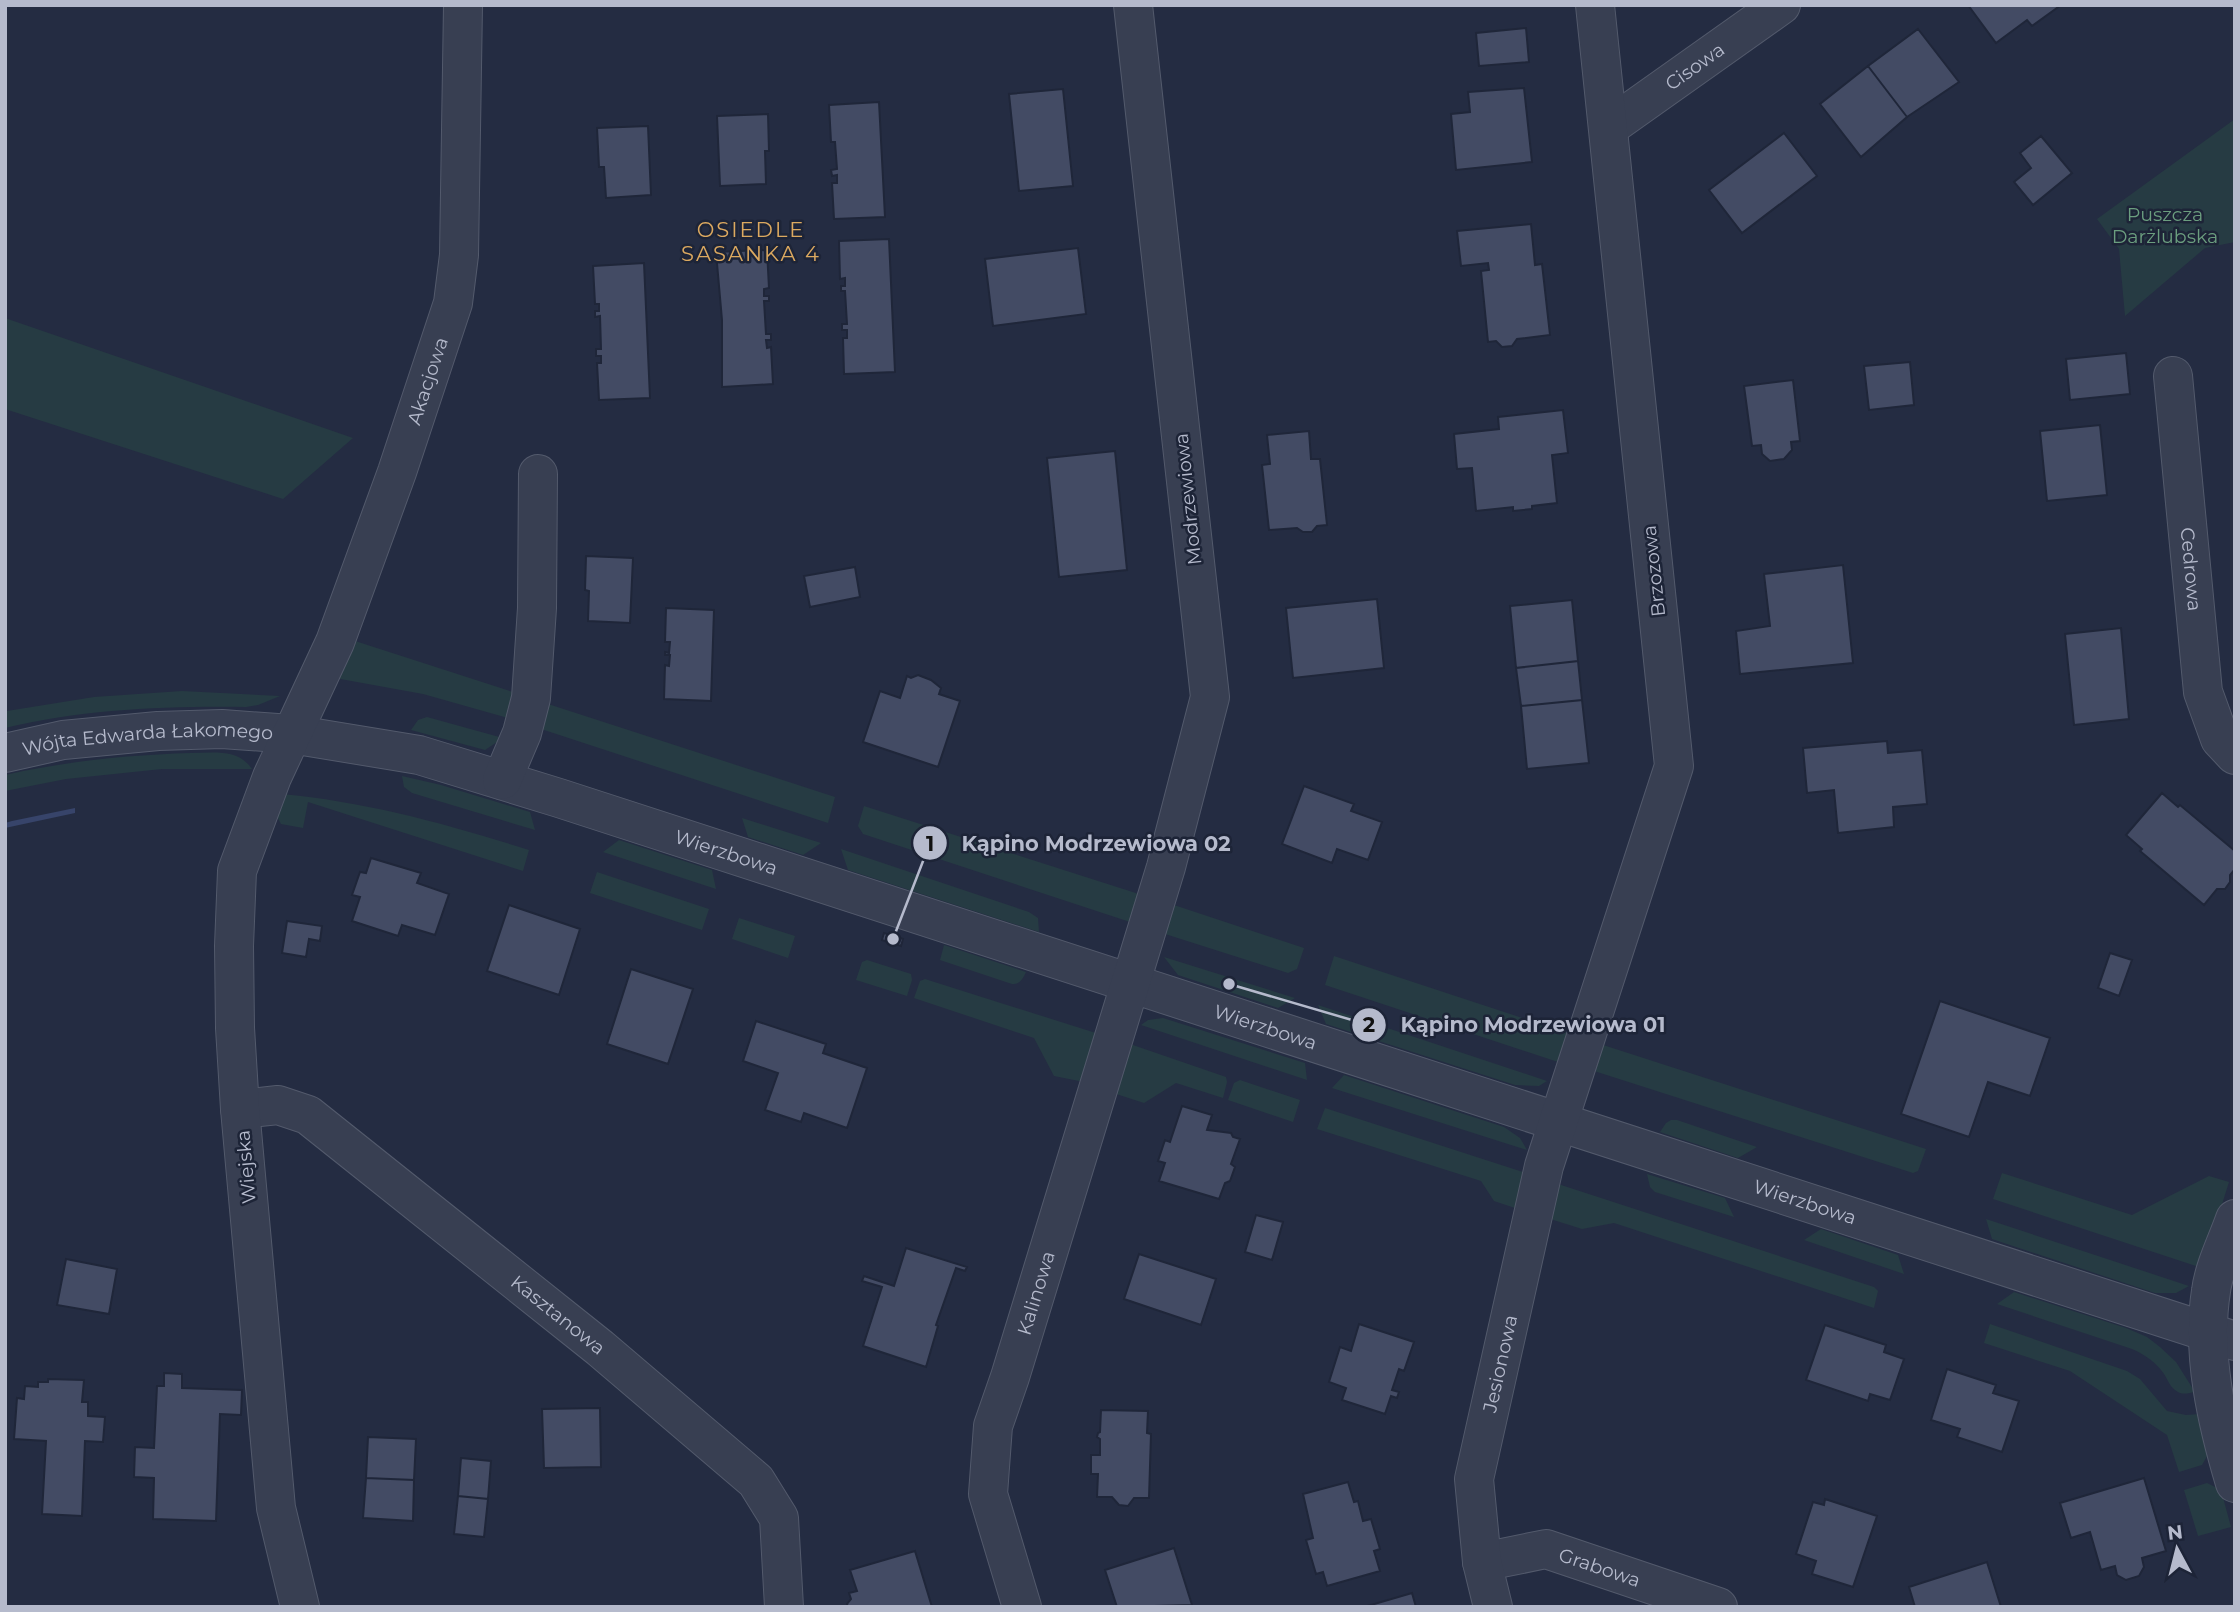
<svg xmlns="http://www.w3.org/2000/svg" width="2240" height="1612" viewBox="0 0 2240 1612" font-family="Montserrat,sans-serif">
<rect width="100%" height="100%" fill="#242c42"/>
<path fill="#263b43" d="M2235 119V242L2205 248 2125 316 2119 249 2097 219Z
M5 318 353 438 283 499 5 409Z
M352 640 516 693 508 718 423 694 335 678Z
M182 691 280 696 258 705 246 707C165 706 84 709 5 728L7 711 94 697Z
M545 703 835 797 828 823 538 728Z
M427 717 503 738 485 750 411 730 418 720Z
M191 753C213 753 238 748 252 769H162L66 779 5 791V775C67 761 128 755 191 753Z
M402 776 441 785 530 812 535 830 412 793 404 787Z
M282 794C367 802 447 824 529 850L523 871 308 802 303 828 281 824 275 813Z
M864 806 1142 895 1133 923 863 834 858 826Z
M742 818 821 843 803 855 748 837Z
M619 840 712 870 716 889 603 852Z
M841 849 1029 912 1038 918 1039 932 848 870Z
M597 872 709 909 702 930 590 893Z
M1171 904 1304 948 1297 969 1288 973 1162 933Z
M739 918 795 936 788 958 732 939Z
M944 945 1026 972C1023 979 1019 985 1012 984L940 960Z
M1334 956 1571 1034 1561 1063 1325 985Z
M1164 957 1295 998 1278 1008 1178 975Z
M867 960 911 974 912 980 907 996 856 980 862 962Z
M925 979 1099 1034 1084 1082 1054 1076 1034 1038 914 998 920 981Z
M1318 1005 1547 1081 1539 1086 1515 1085 1326 1024Z
M1163 1018 1305 1063 1307 1080 1141 1025 1148 1020Z
M1130 1044 1226 1077 1227 1082 1223 1098 1176 1083 1144 1103 1113 1093Z
M1600 1044 1926 1149 1918 1171 1913 1173 1591 1070Z
M1344 1075 1504 1127 1520 1138 1527 1150 1332 1088Z
M1240 1080 1300 1100 1293 1122 1228 1100 1234 1083Z
M1325 1108 1526 1173 1515 1208 1494 1201 1481 1181 1317 1129Z
M1671 1120H1677L1757 1147 1738 1158 1660 1132 1666 1123Z
M2002 1173 2132 1215 2209 1176 2229 1182 2202 1268 1993 1199Z
M1647 1174 1725 1198 1734 1217 1655 1192 1650 1187Z
M1555 1183 1874 1287 1878 1291 1874 1308 1614 1223 1582 1229 1544 1217Z
M1986 1219 2189 1286 2176 1293H2155L1992 1239Z
M1821 1229 1898 1255 1904 1274 1804 1240Z
M2014 1292 2126 1328 2147 1337 2160 1347 2176 1362 2195 1392C2189 1393 2183 1395 2178 1392 2170 1388 2168 1380 2164 1374 2157 1363 2144 1354 2132 1349L1997 1304Z
M1990 1324 2127 1371 2140 1379 2167 1411 2186 1415 2200 1414 2210 1451 2202 1465 2179 1472 2167 1435 2070 1371 1984 1343Z
M2207 1483 2221 1490 2231 1527 2198 1536 2184 1490Z"/>
<path fill="#37446a" d="M75 808V813L5 828V823L12 821Z"/>
<path fill="#434b64" stroke="#1f2639" stroke-width="2" d="M1968 5H2061L2032 26 2027 20 1996 43Z
M1526 28 1529 62 1479 66 1476 33Z
M1918 29 1959 82 1907 117 1868 66Z
M1868 66 1907 117 1861 157 1820 104Z
M1524 88 1532 162 1456 170 1451 114 1470 112 1468 92Z
M1063 89 1073 186 1019 191 1009 94Z
M879 102 885 217 834 219 832 183H837V175L832 176 831 170 837 169 835 142H831L829 105Z
M768 114 769 151H765L766 184 720 186 717 116Z
M648 126 651 195 606 198 604 167H599L597 128Z
M1784 133 1817 176 1742 233 1709 190Z
M2041 136 2072 173 2033 205 2014 182 2031 168 2020 153Z
M1531 224 1535 265 1542 264 1550 335 1517 339 1512 346 1502 347 1496 341 1488 342 1481 271 1489 270 1488 263 1461 266 1457 231Z
M889 239 895 372 844 374 843 338H847V330H842V324H847L845 291H841V286H845V278L840 279 839 241Z
M1078 248 1086 314 993 326 985 259Z
M767 250 769 288 764 289V296H769V301H764L766 334H771V340H766L767 348 771 347 773 384 722 387V320L716 252Z
M644 263 650 398 599 400 597 363H601V356H596V349H601L600 316 595 317V311H599V304H595L593 266Z
M2126 353 2130 394 2070 400 2066 359Z
M1910 362 1914 405 1869 410 1864 366Z
M1793 380 1800 441 1791 442 1792 450 1784 459 1770 461 1762 454 1761 445 1752 446 1744 386Z
M1563 410 1568 453 1552 455 1557 503 1532 506V509L1513 511V507L1476 511 1472 468 1457 469 1454 434 1499 429 1498 417Z
M2100 425 2107 495 2047 501 2040 431Z
M1309 431 1311 459H1320L1327 525 1317 526 1312 532H1303L1297 528 1269 530 1262 465 1270 464 1267 435Z
M1115 451 1127 570 1059 577 1047 458Z
M586 556 633 558 630 623 588 621 589 591 585 590Z
M1843 565 1853 663 1740 674 1736 631 1770 626 1764 574Z
M855 567 860 597 810 607 804 576Z
M1377 599 1384 668 1293 678 1286 608Z
M1572 600 1578 661 1516 668 1510 606Z
M666 608 714 610 711 701 664 699 665 665 669 666 670 655H665V652L669 653 670 642H665Z
M2121 628 2129 719 2074 725 2065 634Z
M1578 661 1582 700 1521 706 1516 668Z
M918 675 931 680 941 688 939 694 960 701 938 767 863 742 880 691 900 698 907 676 911 678Z
M1582 700 1589 763 1527 769 1521 706Z
M1887 741 1888 753 1922 750 1927 804 1893 807 1894 827 1838 833 1834 790 1807 793 1803 748Z
M1304 786 1354 804 1351 811 1382 822 1368 860 1337 849 1332 863 1282 844Z
M2162 793 2178 807 2180 805 2235 851V869L2230 875V882L2225 889H2217L2204 905 2140 851 2142 849 2126 835Z
M371 858 421 873 417 883 449 894 435 935 402 925 398 936 352 921 360 897 352 895 360 872 366 873Z
M509 905 580 929 559 995 487 971Z
M287 921 322 926 320 941 309 939 306 957 282 953Z
M884 933 903 939 901 946 882 940Z
M2110 953 2132 960 2119 996 2098 988Z
M631 969 693 989 668 1064 607 1044Z
M1940 1001 2050 1038 2030 1096 1988 1082 1969 1137 1901 1114Z
M756 1021 826 1044 823 1053 867 1068 847 1128 804 1113 801 1122 765 1110 778 1073 743 1061Z
M1182 1106 1212 1115 1207 1130 1231 1133 1233 1137 1240 1139 1231 1164 1235 1167 1230 1181 1225 1183 1219 1199 1159 1181 1165 1163 1158 1161 1165 1140 1170 1142Z
M1256 1215 1283 1222 1272 1260 1245 1252Z
M906 1248 967 1267 965 1271 956 1268 936 1325 938 1326 926 1367 863 1346 882 1287 862 1281 864 1276 894 1286Z
M1139 1254 1216 1279 1201 1325 1124 1299Z
M66 1259 117 1269 109 1314 57 1305Z
M1359 1324 1414 1342 1404 1371 1399 1369 1392 1390 1399 1392 1397 1398 1391 1396 1385 1414 1342 1400 1346 1388 1329 1382 1340 1347 1351 1351Z
M1825 1325 1886 1345 1884 1352 1904 1359 1890 1400 1870 1394 1868 1401 1806 1380Z
M1947 1369 1996 1385 1993 1393 2019 1401 2002 1452 1957 1437 1960 1429 1931 1420Z
M164 1373 182 1374V1388L242 1390 241 1415 220 1414 216 1521 153 1519 154 1478 134 1477 135 1447 154 1448 157 1386H164Z
M48 1379 84 1380 82 1402H88V1416L105 1417 103 1442 85 1441 82 1516 42 1514 46 1441 14 1439 17 1398 24 1399 25 1386 38 1387V1382H48Z
M600 1408 601 1467 544 1468 542 1409Z
M1101 1410 1148 1411 1147 1433 1151 1434 1149 1498H1134L1128 1506 1119 1505 1112 1497H1097L1098 1474H1091V1455H1100V1439L1097 1437 1098 1433 1100 1432Z
M368 1437 416 1439 414 1480 366 1478Z
M461 1458 491 1461 488 1499 458 1496Z
M366 1478 414 1480 413 1521 363 1518Z
M2144 1478 2166 1551 2142 1558 2144 1567 2139 1576 2126 1580 2117 1575 2115 1566 2101 1570 2090 1532 2071 1538 2060 1503Z
M1348 1482 1354 1502 1358 1501 1363 1521 1371 1519 1380 1549 1374 1551 1380 1571 1327 1586 1323 1572 1316 1574 1306 1540 1313 1538 1303 1494Z
M458 1496 488 1499 484 1537 454 1534Z
M1825 1499 1877 1516 1853 1587 1812 1574 1816 1561 1796 1554 1813 1502 1824 1505Z
M1174 1548 1192 1605 1117 1607 1105 1570Z
M915 1551 932 1607H848L847 1604 851 1599 849 1593 857 1591 850 1570Z
M1987 1562 2001 1607H1915L1909 1587Z
M1412 1593 1416 1607H1364Z"/>
<g fill="none" stroke-linecap="round" stroke-linejoin="round">
<g stroke="#535a6c" stroke-width="40">
<g id="minor">
<path id="s1" d="M1609 127 1781 5"/>
<path id="s2" d="M2173 376 2203 692 2220 739 2235 755"/>
<path id="s3" d="M5 753 63 740 158 731 222 729 291 734 419 755 559 798 2235 1341"/>
<path d="M502 780 522 733 531 698 537 608 538 474"/>
<path id="s4" d="M240 1109 278 1105 308 1115 600 1348 756 1481 779 1518 784 1607"/>
<path d="M2235 1219C2227 1242 2214 1267 2211 1291 2201 1354 2217 1423 2235 1483"/>
<path id="s5" d="M1482 1562 1546 1549 1718 1607"/>
<path id="s6" d="M300 1607 276 1508 240 1109 235 1028 234 946 237 871 272 777 335 642 397 472 453 303 459 255 463 5"/>
<path id="s7" d="M1022 1607 988 1494 993 1426 1010 1377 1166 867 1210 697 1133 5"/>
<path id="s8" d="M1493 1607 1482 1562 1474 1479 1544 1166 1674 766 1595 5"/>
</g>
</g>
<use href="#minor" stroke="#383f52" stroke-width="38"/>
</g>
<g text-anchor="middle" dominant-baseline="central" stroke-width="5" stroke-linejoin="round" paint-order="stroke">
<g font-size="19" fill="#b5bacc" stroke="#1d2437">
<text stroke="none"><textPath href="#s1" startOffset="105">Cisowa</textPath></text>
<text stroke="none"><textPath href="#s6" startOffset="1267">Akacjowa</textPath></text>
<text transform="translate(1188 499) rotate(-96)">Modrzewiowa</text>
<text stroke="none"><textPath href="#s2" startOffset="194">Cedrowa</textPath></text>
<text transform="translate(1654 571) rotate(-96)">Brzozowa</text>
<text stroke="none"><textPath href="#s3" startOffset="144">Wójta Edwarda Łakomego</textPath></text>
<text stroke="none"><textPath href="#s3" startOffset="740">Wierzbowa</textPath></text>
<text stroke="none"><textPath href="#s3" startOffset="1307">Wierzbowa</textPath></text>
<text transform="translate(246 1167) rotate(-95)">Wiejska</text>
<text stroke="none"><textPath href="#s3" startOffset="1874">Wierzbowa</textPath></text>
<text stroke="none"><textPath href="#s7" startOffset="326">Kalinowa</textPath></text>
<text stroke="none"><textPath href="#s4" startOffset="390">Kasztanowa</textPath></text>
<text stroke="none"><textPath href="#s8" startOffset="248">Jesionowa</textPath></text>
<text stroke="none"><textPath href="#s5" startOffset="122">Grabowa</textPath></text>
</g>
<g font-size="19" fill="#6b9e7f" stroke="#1d2437">
<text x="2165" y="214">Puszcza<tspan x="2165" dy="22">Darżlubska</tspan></text>
</g>
<g font-size="21" letter-spacing="2" fill="#dca960" stroke="#1d2437">
<text x="751" y="229">OSIEDLE<tspan x="751" dy="24">SASANKA 4</tspan></text>
</g>
</g>
<path fill="none" stroke="#b5bacc" stroke-width="2.5" d="M893 939L930 843M1229 984L1369 1025"/>
<g fill="#b5bacc" stroke="#1d2437" stroke-width="2.5">
<circle cx="893" cy="939" r="7"/>
<circle cx="1229" cy="984" r="7"/>
<circle cx="930" cy="843" r="18"/>
<circle cx="1369" cy="1025" r="18"/>
</g>
<g font-size="21" text-anchor="middle" font-weight="bold" fill="#111">
<text x="930" y="851">1</text>
<text x="1369" y="1032">2</text>
</g>
<g font-size="21" text-anchor="middle" font-weight="bold" fill="#b5bacc" stroke="#1d2437" stroke-width="5" stroke-linejoin="round" paint-order="stroke">
<text x="1096" y="851">Kąpino Modrzewiowa 02</text>
<text x="1533" y="1032">Kąpino Modrzewiowa 01</text>
</g>
<rect width="2240" height="1612" fill="none" stroke="#b5bacc" stroke-width="14"/>
<g transform="translate(2177 1549) rotate(353)" stroke="#1d2437" stroke-width="5" paint-order="stroke">
<path d="M0-5L12 26L0 18L-12 26Z" fill="#b5bacc"/>
<text y="-10" font-size="19" font-weight="bold" text-anchor="middle" fill="#b5bacc">N</text>
</g>
</svg>
